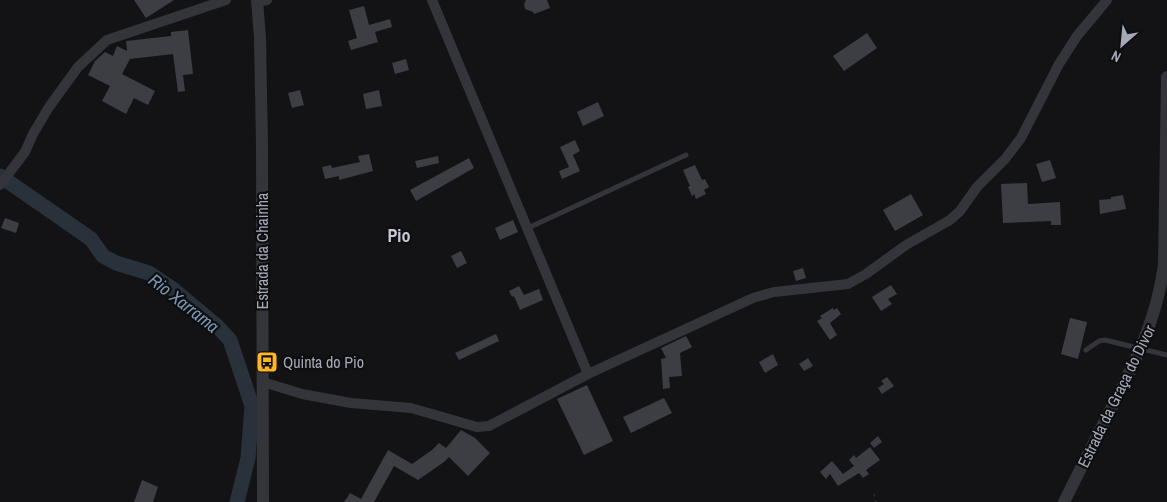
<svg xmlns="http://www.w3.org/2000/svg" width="1167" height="502" viewBox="0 0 1167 502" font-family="'Archivo Narrow',sans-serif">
<rect width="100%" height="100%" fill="#131315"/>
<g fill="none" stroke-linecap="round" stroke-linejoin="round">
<path stroke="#29323a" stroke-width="15" d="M0 176 91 239 103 256 116 263 149 273 174 290 217 326 230 340 252 406 248 458 237 502"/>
</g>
<path fill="#3d3e43" d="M134 0H174L146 18Z
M526 0H547L550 8 534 14 533 12 525 9 524 4Z
M364 6 369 25 390 19 392 27 375 32 378 42 351 50 348 41 357 38 349 10Z
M188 30 193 74 183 75 185 91 178 92 173 54 130 59 122 74 155 91 148 105 134 98 126 114 102 101 110 86 88 75 95 61 105 52 113 56 117 46 127 51 126 41 171 36V32Z
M867 33 877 48 844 71 833 56Z
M406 59 409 70 395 74 392 63Z
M300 90 304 105 292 108 288 93Z
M379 90 382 106 366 109 363 94Z
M598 102 604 116 583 126 577 112Z
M575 140 580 151 573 155 580 171 562 179 559 171 569 167 560 147Z
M369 154 373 171 339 180V176L325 179 322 167 331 165 332 168 360 162 358 156Z
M438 156 439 163 417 168 415 161Z
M469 158 474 168 416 201 410 190Z
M1050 160 1056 178 1042 182 1036 164Z
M695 165 702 180 705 179 709 187 704 190 706 194 696 199 694 194 692 196 688 187 690 186 683 170Z
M1027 183 1028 204 1060 202 1061 225H1051V221L1003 223 1001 184Z
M911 194 923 215 895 231 883 210Z
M1123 195 1126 209 1100 214 1099 200 1111 199V197Z
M5 218 19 223 16 233 1 228Z
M513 220 518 232 500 240 495 228Z
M461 251 467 263 457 268 451 256Z
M803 268 806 278 796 281 793 271Z
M891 285 897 294 888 299 892 304 881 311 872 297Z
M519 286 524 295 539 289 543 300 520 310 514 296 512 297 509 291Z
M833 308 834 310 837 308 841 314 830 323 837 335 830 340 817 321 822 318 820 316Z
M1070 318 1087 322 1078 359 1061 354Z
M496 334 499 341 459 360 455 353Z
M686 336 692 347 680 353 682 376 669 377 670 388 663 389 661 359 666 358 661 348Z
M773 354 778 365 765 373 759 362Z
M808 358 813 366 804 371 799 364Z
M887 377 894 386 882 394 878 388 884 384 881 381Z
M587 385 613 441 584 455 557 399Z
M664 398 672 413 631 433 623 417Z
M461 430 475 438 490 453 468 476 449 457 444 462 418 480 394 466 374 502H344L350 493 361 499 388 450 412 464 432 450 439 443 446 448Z
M878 436 882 442 874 448 870 443Z
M870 447 880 460 866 470 869 474 863 478 859 473 838 486 830 474 826 479 820 472 832 461 843 474 854 466 849 460 854 455 856 458Z
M142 480 158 487 153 502H134Z"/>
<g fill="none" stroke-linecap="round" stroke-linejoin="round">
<path stroke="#3a3c42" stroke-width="1" stroke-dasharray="2.5 4" stroke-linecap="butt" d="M874 494 876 502"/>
<path stroke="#34353b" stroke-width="5" d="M528 228 686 155
M1086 350 1099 341 1105 340 1167 355"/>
<path stroke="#34353b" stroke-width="10" d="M432 0 588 374
M257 2 267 0
M0 185 25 152 33 134 49 107 78 67 107 40 226 0
M263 382 302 394 351 403 411 408 477 427 489 426 588 374 753 298 774 292 848 284 866 274 906 245 950 220 960 211 977 187 1005 159 1021 138 1059 64 1077 36 1107 0"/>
<path stroke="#34353b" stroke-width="12" d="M257 0 260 38 262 145 263 502
M1064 502C1080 470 1096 438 1112 407 1137 358 1157 319 1164 264L1167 77"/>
</g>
<defs>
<g id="bus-square" transform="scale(1.125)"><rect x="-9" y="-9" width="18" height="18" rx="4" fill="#ffb822" stroke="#0e0e10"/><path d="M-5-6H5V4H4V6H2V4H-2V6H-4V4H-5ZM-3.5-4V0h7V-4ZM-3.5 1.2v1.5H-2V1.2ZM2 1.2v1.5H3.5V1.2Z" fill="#111"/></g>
</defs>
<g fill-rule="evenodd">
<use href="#bus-square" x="267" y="362"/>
</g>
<g text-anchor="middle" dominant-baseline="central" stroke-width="4.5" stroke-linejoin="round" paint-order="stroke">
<g font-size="16" fill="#a4a9b7" stroke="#0e0e10">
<text transform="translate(262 251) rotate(-90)">Estrada da Chainha</text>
<text transform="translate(1116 396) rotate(-64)">Estrada da Graça do Divor</text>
</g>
<g font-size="16" fill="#a4a9b7" stroke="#0e0e10" text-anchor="start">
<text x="283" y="362">Quinta do Pio</text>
</g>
<g font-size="18" font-weight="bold" fill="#c5c9d2" stroke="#0e0e10">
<text x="399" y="235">Pio</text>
</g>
<g font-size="18" font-style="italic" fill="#7897b5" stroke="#0e0e10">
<text transform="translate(184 303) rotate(38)">Rio Xarrama</text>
</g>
</g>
<g transform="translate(1122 45) rotate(207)" stroke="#0e0e10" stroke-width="4" paint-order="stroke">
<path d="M0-4L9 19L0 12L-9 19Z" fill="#a4a9b7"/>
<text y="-8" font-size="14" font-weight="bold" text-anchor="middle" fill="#a4a9b7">N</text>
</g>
</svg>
